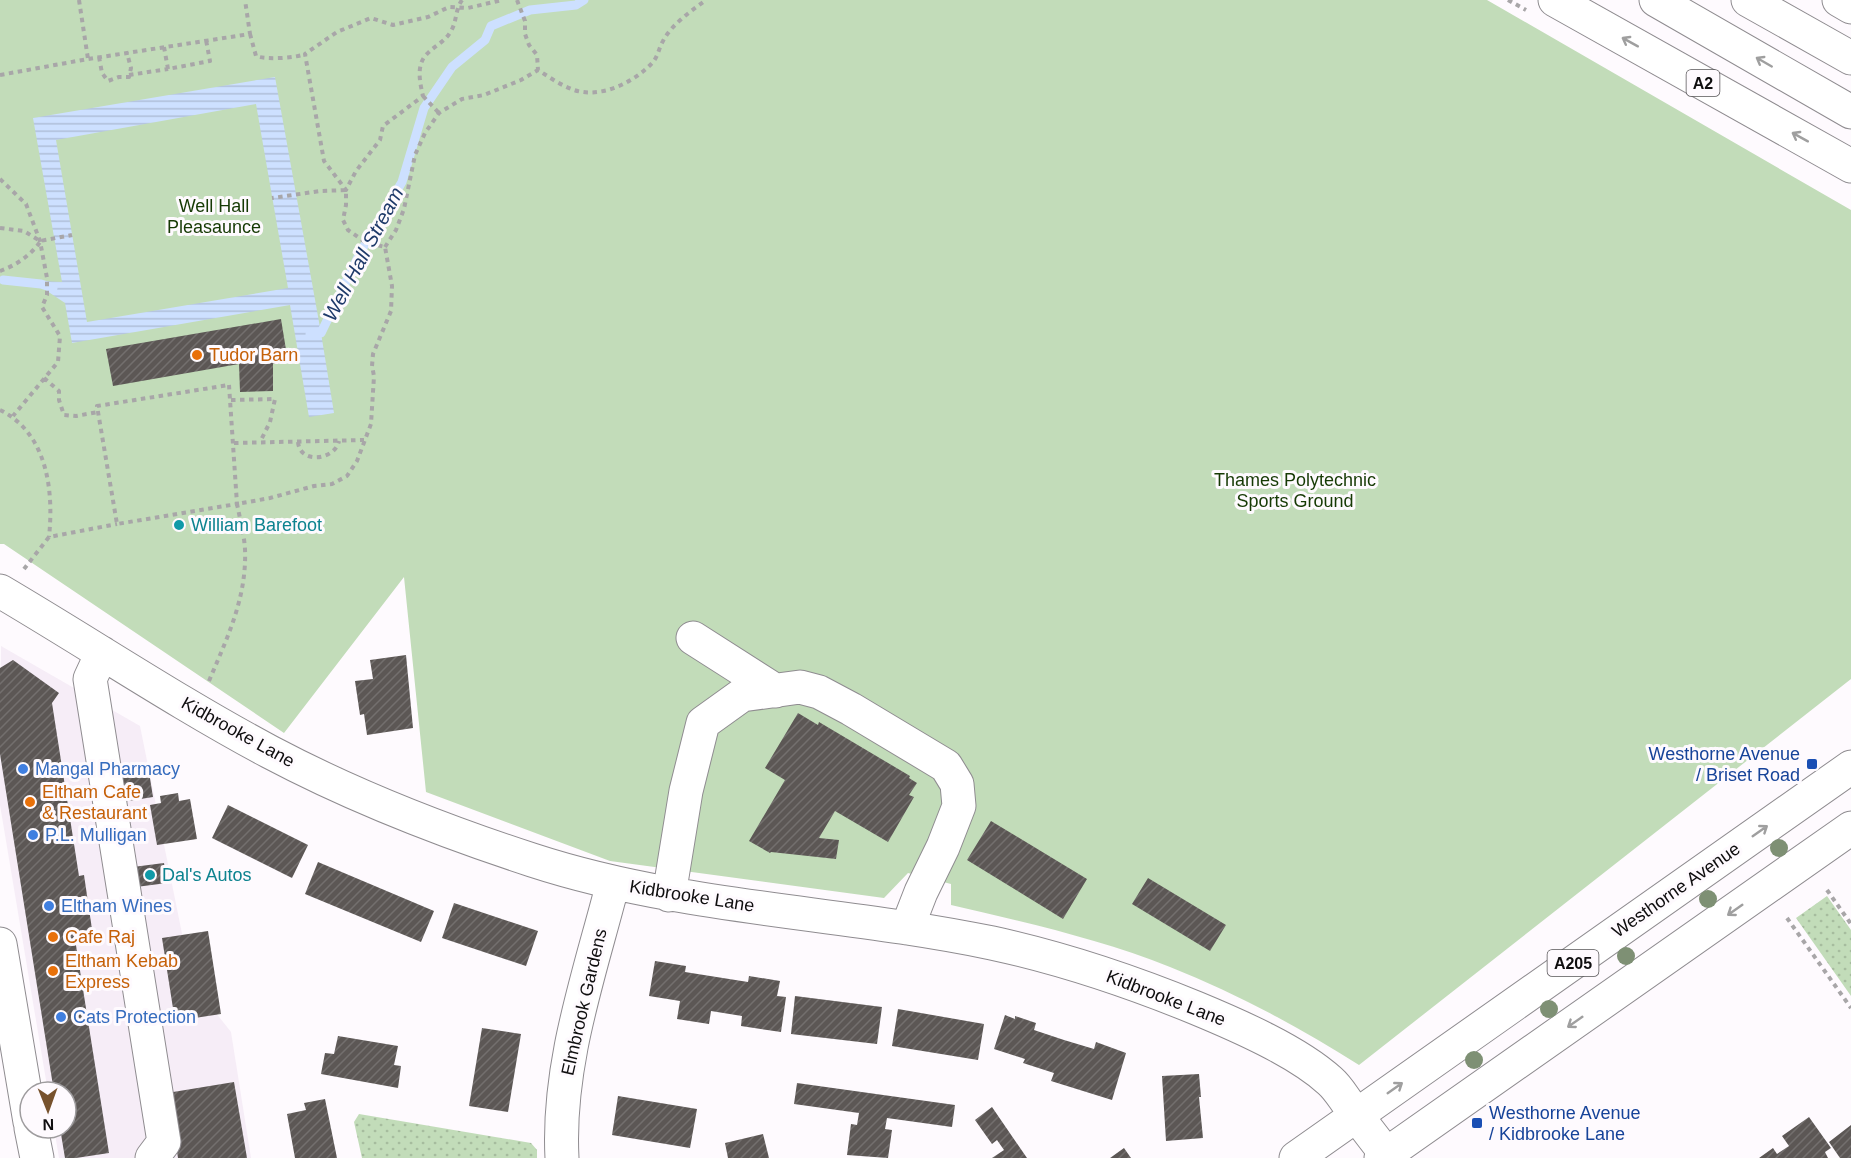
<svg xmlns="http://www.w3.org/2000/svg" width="1851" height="1158" viewBox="0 0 1851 1158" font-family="Arial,sans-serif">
<defs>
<pattern id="grass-dots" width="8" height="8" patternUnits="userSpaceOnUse" patternTransform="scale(1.5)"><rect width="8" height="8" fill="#c2dcb9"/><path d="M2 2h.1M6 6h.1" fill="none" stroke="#a6bc9e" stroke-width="1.8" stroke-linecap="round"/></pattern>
<pattern id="water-rules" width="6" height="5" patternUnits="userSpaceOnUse" patternTransform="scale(1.5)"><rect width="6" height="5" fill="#cde0ff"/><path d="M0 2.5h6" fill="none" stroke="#afbfd9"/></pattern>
<pattern id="building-hatch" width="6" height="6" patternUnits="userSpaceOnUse" patternTransform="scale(1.5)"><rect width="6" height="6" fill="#5c5755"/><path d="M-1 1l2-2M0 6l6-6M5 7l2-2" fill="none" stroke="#736f6e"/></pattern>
</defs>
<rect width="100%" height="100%" fill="#fefafe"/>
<path fill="#f6edf7" d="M1 646 140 726 192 983 231 1032 251 1158H59L54 1128H66V1092H48L0 805Z"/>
<path fill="url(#grass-dots)" d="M1827 896 1851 930V996L1796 918Z
M359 1114 531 1143 537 1150V1158H362L354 1122Z"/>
<path fill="#c2dcb9" d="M0 0H1487L1851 210V679L1359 1065C1299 1027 1236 993 1170 967 1100 939 1024 922 951 905V884L908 873 884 898 610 861 426 792 404 577 284 733 4 544H0Z"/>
<path fill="url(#water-rules)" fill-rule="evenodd" d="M275 77 321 333 334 413 309 417 290 305 72 343 65 303 41 287 42 281 62 282 33 118ZM256 104 288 288 87 322 56 140Z"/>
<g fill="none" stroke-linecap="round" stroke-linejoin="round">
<path stroke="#cde0ff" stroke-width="9" d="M3 280 41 284 53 288
M310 334 321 333 361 251 402 182 424 108 452 67 485 40 491 26 530 10 576 5 584 0"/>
</g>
<path fill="url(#building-hatch)" d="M281 319 288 362 273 364V391L240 392 239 364 113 386 106 349Z
M406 655 413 728 367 735 364 714 360 715 355 681 373 679 370 660Z
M13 660 59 693 52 703 79 876 84 875 93 936 75 939 109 1153 76 1158H65L60 1128H66V1092H54L0 754V668Z
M798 713 818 725 819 722 910 776 909 778 917 783 909 795 914 797 888 842 835 811 819 838 839 840 836 859 771 852 770 853 749 841 785 780 765 768Z
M148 766 153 797 122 802 117 771Z
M178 793 179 801 190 799 197 839 157 845 150 805 161 803 160 796Z
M228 805 308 845 292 878 212 838Z
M991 821 1087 879 1063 919 967 860Z
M318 862 434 911 421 942 305 894Z
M164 863 167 883 136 887 133 867Z
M1148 878 1226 925 1210 951 1132 904Z
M454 903 538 931 526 966 442 938Z
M208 931 221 1014 175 1021 162 938Z
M655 961 686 966 685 972 748 982 749 976 780 981 777 996 786 997 781 1032 741 1026 742 1016 711 1011 709 1024 677 1019 680 1001 649 996Z
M795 996 882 1007 877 1044 791 1034Z
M898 1009 984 1024 978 1060 892 1046Z
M1005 1015 1015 1019V1016L1036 1023 1034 1030 1064 1040 1094 1049 1096 1042 1126 1053 1112 1100 1051 1081 1054 1073 1023 1063 1025 1059 994 1049Z
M482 1028 521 1034 508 1112 469 1106Z
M338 1036 398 1046 394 1065 401 1066 398 1088 321 1074 325 1053 334 1054Z
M1199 1074 1201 1097H1199L1203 1138 1166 1141 1162 1076Z
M234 1082 247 1158H178L167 1093Z
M797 1083 955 1105 952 1127 887 1118 885 1129 892 1130 888 1158 847 1155 851 1124 857 1125 859 1113 794 1104Z
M618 1096 697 1109 690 1148 612 1135Z
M325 1099 337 1158H295L287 1114 306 1110 304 1103Z
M992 1107 1027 1158H992L1004 1150 997 1140 992 1144 975 1120Z
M1809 1117 1831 1148 1825 1152 1828 1158H1759L1773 1148 1777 1154 1789 1146 1782 1136Z
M1851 1125V1158H1840L1829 1142Z
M763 1134 769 1158H728L725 1143Z
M1124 1148 1131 1158H1110Z"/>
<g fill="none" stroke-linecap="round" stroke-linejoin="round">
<g stroke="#8f8c90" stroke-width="35">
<path id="minor" d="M0 591C90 644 178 703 270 752 353 796 443 831 532 860 682 909 838 911 992 943 1061 958 1130 981 1196 1008 1237 1025 1297 1051 1330 1081 1338 1088 1343 1097 1349 1105 1361 1122 1374 1138 1386 1154
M693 638 776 691
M102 653 90 679 164 1142 152 1158
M669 895 686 791 703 723 742 695 800 687 819 692 851 709 946 766 957 784 959 806 943 847 921 892 907 928
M0 944 30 1122
M31 1128 37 1158
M562 1158C557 1064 590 973 613 883"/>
</g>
<g stroke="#8f8c90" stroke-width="35">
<path id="highway" d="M1555 0 1851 166
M1656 0 1851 112
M1748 0 1851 58
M1839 0 1851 7
M1296 1158 1851 767
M1381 1158 1851 828"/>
</g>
<path stroke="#a8a6a8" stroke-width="4" stroke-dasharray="4.5 4.5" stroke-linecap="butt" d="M79 0 88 59
M462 0C455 10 457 21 451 31 445 42 434 46 426 55 416 66 420 83 423 96L383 126 380 140 356 171 346 190 324 161 305 54 337 32 371 18 393 25 428 17 449 7 468 8 502 0
M517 0 525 21V34L529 45 537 55 538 70C549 77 562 86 574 90 601 99 635 82 653 62 658 56 659 48 663 41 671 25 691 11 706 0
M1508 0 1526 10
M250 34 256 56C266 60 296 58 305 54
M164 47 168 69 210 61 206 40
M99 57 102 73 108 81 119 77H129L131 68 127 53
M0 75 88 59 250 34 245 0
M129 75 168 69
M423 96 439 113
M0 179 26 204 40 241 47 278V295L42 307 60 336 58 362 13 416
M0 228 24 231 40 241 72 235
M385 247 396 230 404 209 415 155 425 133 439 113 462 99 484 95 521 80 538 70
M0 271C15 266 31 255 40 242
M44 378 59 391V400L64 415 76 416 98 412
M229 385 237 504 117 524 97 406Z
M231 400 275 399 270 422 260 442
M0 410C47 433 54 490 49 537
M298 442C300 465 335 460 339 441
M234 443 364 440
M24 569 49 537 117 524
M209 681C227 638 247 598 245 549 244 534 240 519 237 504L270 498 314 486 332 484 347 476 357 461 371 424 374 376 372 366 373 354 391 311 392 286 385 247 365 242 348 230 343 220 346 205V190L320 191 272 198
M1827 890 1851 924
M1787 918 1851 1008"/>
<use href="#minor" stroke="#fff" stroke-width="33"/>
<use href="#highway" stroke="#fff" stroke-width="33"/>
</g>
<g fill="#7e9074">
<circle cx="1779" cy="848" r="9"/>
<circle cx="1708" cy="899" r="9"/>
<circle cx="1626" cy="956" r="9"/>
<circle cx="1549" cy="1009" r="9"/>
<circle cx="1474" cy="1060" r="9"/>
</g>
<defs><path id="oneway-shaft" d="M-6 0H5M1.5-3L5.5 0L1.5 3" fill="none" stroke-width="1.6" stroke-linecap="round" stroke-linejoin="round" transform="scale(1.5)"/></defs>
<g stroke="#9f9f9f">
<use href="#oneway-shaft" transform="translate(1630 42) rotate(-151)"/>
<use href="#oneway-shaft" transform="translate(1764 62) rotate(-150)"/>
<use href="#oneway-shaft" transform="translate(1800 137) rotate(-151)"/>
<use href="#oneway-shaft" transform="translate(1760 831) rotate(-35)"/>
<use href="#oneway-shaft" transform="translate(1735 910) rotate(145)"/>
<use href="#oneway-shaft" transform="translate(1575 1022) rotate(145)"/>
<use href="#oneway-shaft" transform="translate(1395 1088) rotate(-35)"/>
</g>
<g fill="#e8710a" stroke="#fefafe" stroke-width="2">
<circle cx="197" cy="355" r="6"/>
<circle cx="30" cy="802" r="6"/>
<circle cx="53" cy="937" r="6"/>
<circle cx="53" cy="971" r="6"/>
</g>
<g fill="#0f9aa8" stroke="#fefafe" stroke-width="2">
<circle cx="179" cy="525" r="6"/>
<circle cx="150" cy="875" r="6"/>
</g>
<g fill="#1a4fb4" stroke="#fefafe" stroke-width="2">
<rect x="1806" y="758" width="12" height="12" rx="3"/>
<rect x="1471" y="1117" width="12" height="12" rx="3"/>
</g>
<g fill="#3f7fe0" stroke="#fefafe" stroke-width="2">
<circle cx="23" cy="769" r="6"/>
<circle cx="33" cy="835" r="6"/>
<circle cx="49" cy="906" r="6"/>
<circle cx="61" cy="1017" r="6"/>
</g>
<g text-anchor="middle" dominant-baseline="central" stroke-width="6" stroke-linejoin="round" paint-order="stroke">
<g fill="#fefafe" stroke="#575557" stroke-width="1.5">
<rect x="1686.5" y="70" width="33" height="26" rx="4.5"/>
<rect x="1547.5" y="950" width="51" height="26" rx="4.5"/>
</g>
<g font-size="16" font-weight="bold" fill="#0f0e0f">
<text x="1703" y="83">A2</text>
<text x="1573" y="963">A205</text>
</g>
<g font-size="18" fill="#163a04" stroke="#fefafe">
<text x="214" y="206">Well Hall<tspan x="214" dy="21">Pleasaunce</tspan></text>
<text x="1295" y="480">Thames Polytechnic<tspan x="1295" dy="21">Sports Ground</tspan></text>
</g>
<g font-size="18" fill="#c56008" stroke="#fefafe" text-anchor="start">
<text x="209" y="355">Tudor Barn</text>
<text x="42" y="792">Eltham Cafe<tspan x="42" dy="21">&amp; Restaurant</tspan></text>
<text x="65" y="937">Cafe Raj</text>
<text x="65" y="961">Eltham Kebab<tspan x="65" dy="21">Express</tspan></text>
</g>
<g font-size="18" fill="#0d838f" stroke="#fefafe" text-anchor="start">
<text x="191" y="525">William Barefoot</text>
<text x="162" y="875">Dal's Autos</text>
</g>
<g font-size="18" fill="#0f0e0f" stroke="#fefafe">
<text transform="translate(238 732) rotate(29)">Kidbrooke Lane</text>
<text transform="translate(1676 890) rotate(-35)">Westhorne Avenue</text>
<text transform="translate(692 896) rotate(9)">Kidbrooke Lane</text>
<text transform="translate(1166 998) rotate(21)">Kidbrooke Lane</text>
<text transform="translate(584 1002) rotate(-77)">Elmbrook Gardens</text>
</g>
<g font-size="18" fill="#164399" stroke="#fefafe" text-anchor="end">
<text x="1800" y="754">Westhorne Avenue<tspan x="1800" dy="21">/ Briset Road</tspan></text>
<text x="1489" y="1113" text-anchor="start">Westhorne Avenue<tspan x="1489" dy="21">/ Kidbrooke Lane</tspan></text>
</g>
<g font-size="18" fill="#366cbe" stroke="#fefafe" text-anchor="start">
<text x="35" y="769">Mangal Pharmacy</text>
<text x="45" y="835">P.L. Mulligan</text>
<text x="61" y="906">Eltham Wines</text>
<text x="73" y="1017">Cats Protection</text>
</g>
<g font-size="20" font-style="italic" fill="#1f3a6a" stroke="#fefafe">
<text transform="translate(363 254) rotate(-62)">Well Hall Stream</text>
</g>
</g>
<g transform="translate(48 1110) rotate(179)"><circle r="28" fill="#fefafe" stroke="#9e9c9e" stroke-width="1.5"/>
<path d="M0-4.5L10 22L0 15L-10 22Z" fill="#77522d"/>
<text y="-9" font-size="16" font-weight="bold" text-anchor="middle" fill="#0f0e0f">N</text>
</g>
</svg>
